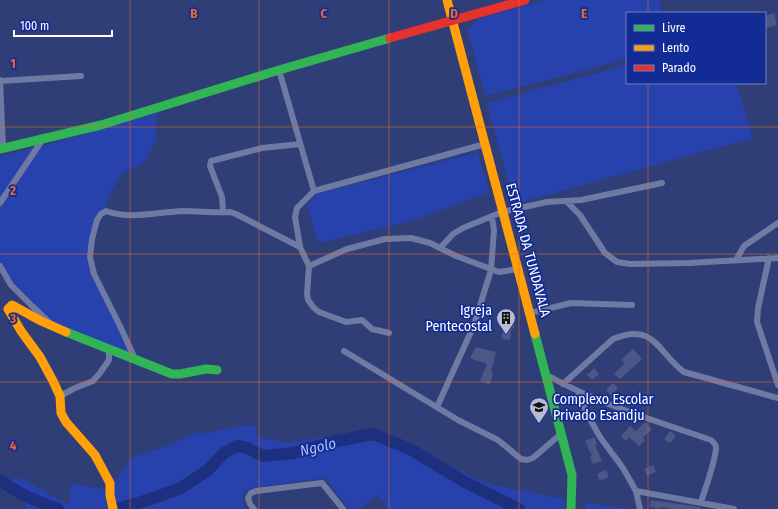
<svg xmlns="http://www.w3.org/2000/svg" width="778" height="509" viewBox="0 0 778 509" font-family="'Fira Sans Condensed',sans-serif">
<rect width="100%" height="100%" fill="#303e78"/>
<path fill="#2741ad" d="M545 0H659L663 13H627V59L486 96 467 31 477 19Z
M627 65V83H736L753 138 514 204 487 103Z
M160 112 156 118V139L145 162 120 175 107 200 106 211 101 214 90 257 94 275 135 359 56 328 11 285 0 266V156L46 145Z
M478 152 489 192 412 221 318 243 307 205 317 194Z
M256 425 257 437 288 443 365 431H377L395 438 481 481 492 485 565 499 564 509H477L475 507 472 509H389L378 495 360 509H349L325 478 251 488C240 495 239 498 247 509H25L27 505 20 497 0 483V473L7 478 23 479 69 505 71 483 101 489H110L132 457 164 447 194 433H208L234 427Z
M586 503 627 509H585Z"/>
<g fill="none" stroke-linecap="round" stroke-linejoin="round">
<path stroke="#1d2f7f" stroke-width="12" d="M0 480C18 494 37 502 58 509
M118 509 151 499 181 488 208 470 224 453 237 446 247 448 263 456 294 453 337 441 373 434 410 449 465 482 519 509"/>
</g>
<path fill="#4c5786" d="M774 13 777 25 766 28 765 16Z
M503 323H514V328L511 330 510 340 502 339Z
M476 347 496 352 491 372 493 373 490 385 480 381 487 364 470 358Z
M633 349 642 359 620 379 614 374 625 363 621 360Z
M594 368 599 374 592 380 587 375Z
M613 383 618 388 611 395 606 390Z
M645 422 652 429 643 438 645 440 639 446 629 437 626 441 621 436 630 426 636 431Z
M670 431 676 436 670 443 664 439Z
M594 437 597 444 595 445 602 461 593 464 590 457 592 456 585 441Z
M653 465 656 472 647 476 644 469Z
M606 470 609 477 600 481 597 474Z
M651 500 700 507V509H673L660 507V509L650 507Z"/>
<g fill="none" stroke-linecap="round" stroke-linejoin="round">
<path stroke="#6f7aa3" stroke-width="6" d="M279 70 314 191 485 144
M0 80 3 148
M0 81 81 76
M314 191 297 208 295 217 300 247 309 266 307 294 308 300 314 308 319 312 346 322 362 320 372 329 389 333
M566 201 580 215 605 253 617 262 630 264 689 263 778 258
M0 203 43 139
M223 212 222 197 210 166 211 161 262 148 300 144
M441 247 453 234 463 228 502 212 547 202 581 200 662 183
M769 258 758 308 757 322 778 385
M736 260 744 246 778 223
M0 266 11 285 32 306 50 323
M309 266 347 249 385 239 411 238 430 243 456 256 499 272 518 269
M530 313 571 303 632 305
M344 351 458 420 498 440 521 459 527 460 533 458 562 433
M135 359 120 326 94 274 90 257 92 239 97 220 101 214 106 211C131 220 157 212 183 211 199 211 215 213 230 212L236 214 300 247
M547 375C598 404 656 421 711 440 713 442 716 444 716 447 716 460 705 489 701 502
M563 384 613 339C655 322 657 352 684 372L778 398
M578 391 586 412 600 437 623 468 636 491 640 509
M60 396 75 388 93 381 100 373 109 360V350
M437 407 474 325 491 270 494 230 492 217
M636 491 734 509
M254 509 250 504 248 498 251 493 256 491 322 483 343 509"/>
<path stroke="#30b455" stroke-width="9" d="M0 149 101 125 279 70 390 38
M66 332 172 374H180L206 369 217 370
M535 334 572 475 571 509"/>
<path stroke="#ff9f0a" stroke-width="9" d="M447 0 535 334
M66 332 41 321 12 305 8 309 21 331 40 357 53 381 60 396 61 413 66 422 95 455 110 483V495L113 509"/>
<path stroke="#e5322d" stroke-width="9" d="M390 38 525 0"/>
</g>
<path fill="none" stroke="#ea6a24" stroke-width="1" stroke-opacity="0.55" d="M130 0V509M259 0V509M389 0V509M519 0V509M648 0V13M648 83V509M0 127H778M0 254H778M0 382H778"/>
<defs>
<g id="building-pin" transform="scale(1)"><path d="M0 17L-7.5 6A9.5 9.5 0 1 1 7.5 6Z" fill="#b7bbd0" stroke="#132c95"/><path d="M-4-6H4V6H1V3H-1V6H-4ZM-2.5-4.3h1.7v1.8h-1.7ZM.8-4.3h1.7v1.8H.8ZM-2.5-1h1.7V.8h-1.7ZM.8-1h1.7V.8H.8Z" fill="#111"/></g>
<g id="school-pin" transform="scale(1)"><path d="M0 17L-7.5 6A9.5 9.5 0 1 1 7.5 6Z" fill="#b7bbd0" stroke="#132c95"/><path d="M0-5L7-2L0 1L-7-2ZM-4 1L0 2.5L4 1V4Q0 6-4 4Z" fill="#111"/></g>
</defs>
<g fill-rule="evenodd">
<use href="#building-pin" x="506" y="318"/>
<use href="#school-pin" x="539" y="407"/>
</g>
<g text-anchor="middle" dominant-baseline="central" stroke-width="3.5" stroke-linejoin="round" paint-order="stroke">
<g font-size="14" fill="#fff" stroke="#132c95">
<text transform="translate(528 250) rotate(75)">ESTRADA DA TUNDAVALA</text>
</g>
<g font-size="14" fill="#fff" stroke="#132c95" text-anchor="end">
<text x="492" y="310">Igreja<tspan x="492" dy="16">Pentecostal</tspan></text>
<text x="553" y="399" text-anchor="start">Complexo Escolar<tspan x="553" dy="16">Privado Esandju</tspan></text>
</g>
<g font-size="15" font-style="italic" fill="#afbff9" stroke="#132c95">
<text transform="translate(318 447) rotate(-13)">Ngolo</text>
</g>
</g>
<g font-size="13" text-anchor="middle" font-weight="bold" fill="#ea6a24" stroke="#132c95" stroke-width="3.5" stroke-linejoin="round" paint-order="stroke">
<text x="194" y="18">B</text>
<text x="324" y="18">C</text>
<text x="454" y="18">D</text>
<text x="584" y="18">E</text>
<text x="13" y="68">1</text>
<text x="13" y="195">2</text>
<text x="13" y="323">3</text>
<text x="13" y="450">4</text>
</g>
<rect x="626" y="12" width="140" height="72" fill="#132c95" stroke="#7180bf"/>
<rect x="634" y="25" width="20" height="6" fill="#30b455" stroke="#7180bf"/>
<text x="662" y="32" font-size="12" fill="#ffffff">Livre</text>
<rect x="634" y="45" width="20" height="6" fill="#ff9f0a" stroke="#7180bf"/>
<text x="662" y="52" font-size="12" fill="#ffffff">Lento</text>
<rect x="634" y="65" width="20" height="6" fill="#e5322d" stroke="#7180bf"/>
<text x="662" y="72" font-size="12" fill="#ffffff">Parado</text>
<path d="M14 30v6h98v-6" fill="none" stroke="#ffffff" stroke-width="2"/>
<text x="20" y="30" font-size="12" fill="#ffffff" stroke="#132c95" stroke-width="3" paint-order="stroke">100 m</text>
</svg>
